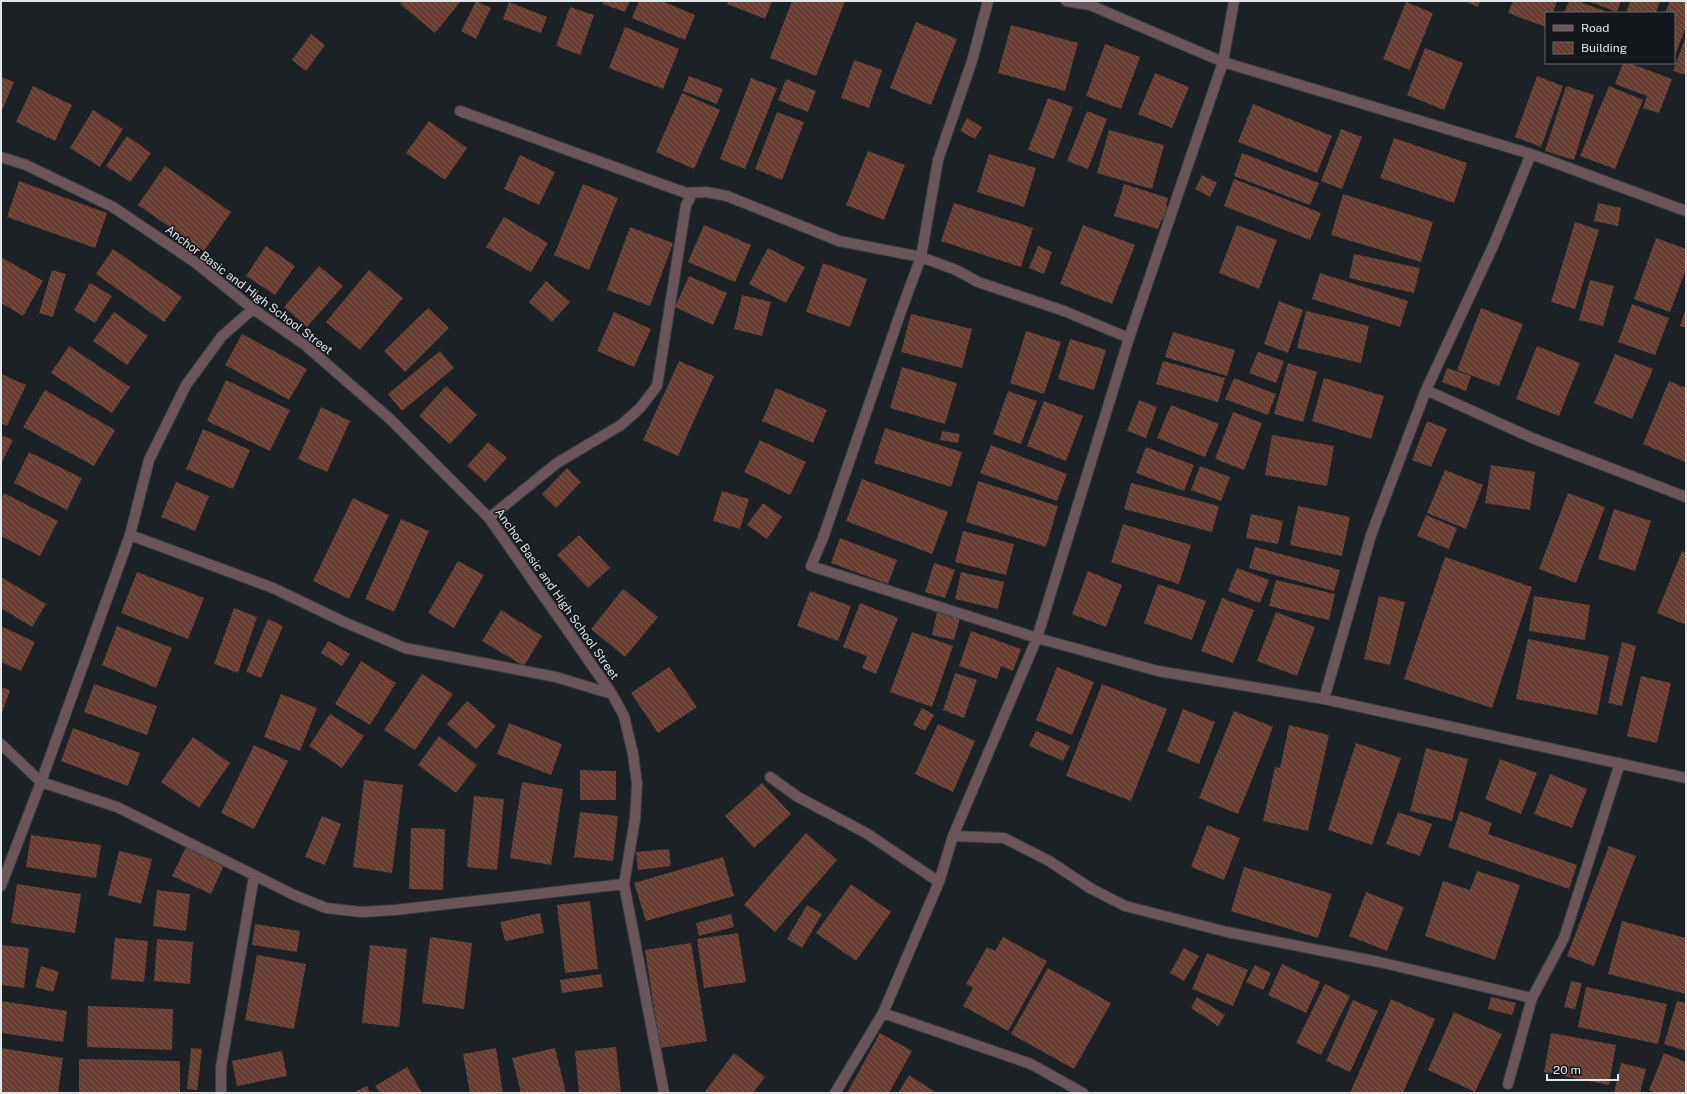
<svg xmlns="http://www.w3.org/2000/svg" width="1687" height="1094" viewBox="0 0 1687 1094" font-family="'Public Sans',sans-serif">
<defs>
<pattern id="building-back-hatch" width="6" height="6" patternUnits="userSpaceOnUse"><rect width="6" height="6" fill="#673d32"/><path d="M-1 5l2 2M0 0l6 6M5-1l2 2" fill="none" stroke="#7d5950"/></pattern>
</defs>
<rect width="100%" height="100%" fill="#1c2125"/>
<path fill="url(#building-back-hatch)" d="M402 1H461L435 33 400 4Z
M476 1 491 8 476 39 461 31Z
M604 1H630L625 12 603 4Z
M639 1H662L695 15 685 40 632 18Z
M728 1H772L765 19 727 4Z
M792 1H845L816 76 770 58Z
M1464 1H1480L1478 7Z
M1513 1H1557L1553 13H1546V27L1508 13Z
M1569 1H1578L1610 13H1564Z
M1587 1H1621L1617 12Z
M1630 1H1660L1656 13H1626Z
M1670 1H1686V27L1674 58V13H1665Z
M509 2 547 17 541 33 503 19Z
M1406 2 1433 13 1410 70 1383 59Z
M570 7 594 15 580 55 556 46Z
M916 22 957 39 931 105 890 88Z
M1011 25 1078 43 1065 91 998 73Z
M625 27 679 49 663 89 609 68Z
M311 34 325 45 306 71 292 60Z
M1686 36V75L1673 71Z
M1105 44 1140 57 1121 109 1086 96Z
M1425 48 1463 63 1444 110 1407 95Z
M854 60 882 70 869 108 841 98Z
M1623 63H1629L1672 79 1659 113 1643 108 1647 96 1615 84Z
M1155 73 1189 87 1172 128 1138 114Z
M689 76 723 89 717 104 683 91Z
M1537 76 1563 86 1541 147 1515 137Z
M1 77 14 82 1 113Z
M751 78 777 88 745 169 720 159Z
M786 79 816 91 808 112 778 100Z
M33 86 72 105 55 141 16 122Z
M1566 86 1594 95 1574 160 1545 151Z
M1609 86 1643 100 1615 169 1580 156Z
M682 93 720 110 694 169 656 152Z
M1048 98 1073 107 1054 159 1028 150Z
M1253 104 1332 136 1317 173 1238 142Z
M93 110 123 129 100 167 70 148Z
M1087 111 1107 119 1088 169 1067 161Z
M777 112 804 122 782 180 755 169Z
M967 118 982 127 975 139 960 131Z
M429 121 467 148 445 180 406 153Z
M1341 129 1362 137 1342 189 1321 181Z
M1109 130 1164 145 1152 189 1097 173Z
M127 136 151 153 130 182 106 166Z
M1394 138 1467 163 1454 203 1380 178Z
M868 151 905 165 884 220 846 205Z
M1242 153 1319 183 1310 205 1234 176Z
M989 154 1036 168 1024 207 977 192Z
M520 155 555 172 539 205 504 189Z
M165 166 231 212 204 251 138 205Z
M1202 175 1217 183 1210 197 1195 189Z
M1234 179 1321 213 1310 240 1224 206Z
M19 181 107 213 95 248 7 217Z
M583 184 618 198 589 270 554 255Z
M1124 184 1168 198 1166 206 1172 208 1168 221 1162 219 1158 229 1114 216Z
M1343 194 1433 222 1421 262 1331 235Z
M954 203 1033 228 1021 267 941 241Z
M1598 203 1621 208 1618 226 1594 221Z
M504 217 548 243 531 272 486 247Z
M1575 222 1599 230 1575 309 1551 302Z
M704 225 751 245 735 282 688 262Z
M1083 225 1135 245 1112 304 1060 284Z
M1237 225 1277 240 1259 289 1219 273Z
M630 227 673 243 650 306 607 290Z
M1656 238 1686 249V269L1670 312 1634 299Z
M266 246 295 266 275 295 246 276Z
M1038 246 1052 252 1044 274 1029 268Z
M768 248 805 267 786 303 749 284Z
M113 249 182 297 164 322 96 274Z
M1354 254 1420 268 1414 293 1349 278Z
M1 257 43 281 23 316 1 303Z
M823 263 867 279 850 327 806 312Z
M319 266 343 286 307 327 284 307Z
M52 270 66 274 53 317 39 313Z
M369 270 403 298 360 350 326 322Z
M1320 273 1408 301 1400 327 1312 299Z
M689 276 727 293 713 325 675 307Z
M1590 280 1614 286 1603 326 1579 320Z
M546 281 570 302 552 322 529 302Z
M90 283 112 296 95 323 74 310Z
M742 295 771 302 762 336 734 329Z
M1279 301 1303 310 1288 353 1264 344Z
M1632 304 1669 318 1655 355 1618 342Z
M428 308 449 328 405 372 384 351Z
M1481 308 1523 324 1499 386 1457 370Z
M1686 308V328L1680 326Z
M1306 311 1369 326 1361 363 1297 348Z
M114 312 148 336 127 365 93 341Z
M614 312 651 329 634 367 597 351Z
M911 314 972 329 962 368 901 352Z
M1026 331 1061 342 1044 394 1010 383Z
M1173 332 1235 350 1227 376 1165 357Z
M242 334 307 369 289 400 225 365Z
M1070 339 1106 350 1094 390 1058 379Z
M69 346 130 387 112 413 51 373Z
M1537 346 1580 363 1559 416 1516 399Z
M440 351 454 368 402 411 388 394Z
M1258 352 1284 361 1276 383 1249 373Z
M1615 354 1653 369 1632 419 1594 403Z
M679 361 714 376 678 456 643 440Z
M1163 361 1225 378 1218 402 1156 384Z
M1288 363 1317 372 1303 422 1274 414Z
M902 367 957 383 945 424 890 408Z
M1447 368 1471 376 1466 391 1442 382Z
M1 374 26 385 7 426 1 423Z
M1234 378 1276 394 1268 415 1225 399Z
M1324 378 1384 396 1371 439 1312 421Z
M226 380 290 410 270 451 207 421Z
M1669 381 1686 388 1685 462 1643 444Z
M446 386 477 415 450 444 419 416Z
M776 388 827 410 813 443 762 421Z
M45 390 115 430 94 466 23 427Z
M1008 391 1037 401 1021 444 993 434Z
M1139 400 1157 407 1146 438 1127 431Z
M1044 401 1083 416 1066 461 1027 446Z
M1171 405 1219 424 1205 457 1157 438Z
M321 407 350 421 327 472 298 459Z
M1233 412 1262 423 1244 470 1215 459Z
M1427 421 1447 429 1431 467 1412 460Z
M885 428 962 452 951 487 874 463Z
M203 429 250 450 233 489 186 469Z
M942 431 960 434 958 443 940 440Z
M1 435 13 440 1 464Z
M1272 435 1334 446 1327 486 1265 475Z
M760 440 806 462 790 495 744 472Z
M488 442 507 458 485 482 467 466Z
M991 445 1067 474 1057 501 980 473Z
M1146 447 1194 465 1184 491 1136 473Z
M29 452 82 478 67 510 14 483Z
M1491 465 1535 472 1530 510 1485 503Z
M1200 466 1230 477 1221 501 1191 490Z
M567 468 581 482 556 508 542 494Z
M1445 470 1483 485 1466 529 1427 513Z
M862 479 948 512 932 554 846 521Z
M978 481 1058 506 1046 547 966 522Z
M176 482 209 496 195 531 161 517Z
M1131 483 1219 506 1212 532 1124 509Z
M722 491 749 499 740 529 713 521Z
M4 493 58 521 40 556 1 536V500Z
M1568 493 1605 507 1576 583 1539 569Z
M353 498 389 515 349 599 313 581Z
M763 503 782 517 767 539 747 525Z
M1298 506 1350 517 1342 556 1290 545Z
M1614 509 1651 521 1635 571 1598 559Z
M1251 514 1283 521 1278 544 1246 538Z
M1426 515 1457 528 1449 549 1417 536Z
M401 519 429 531 394 612 365 599Z
M1123 524 1191 545 1179 584 1111 562Z
M963 531 1014 544 1006 575 955 562Z
M579 535 610 568 588 588 557 555Z
M840 538 897 560 888 584 831 563Z
M1255 547 1340 570 1334 591 1249 568Z
M1682 551 1686 553V625L1657 613Z
M1445 557 1532 587 1492 708 1404 679Z
M458 561 484 575 454 628 428 613Z
M934 563 955 570 945 598 925 592Z
M1237 568 1269 580 1260 603 1228 591Z
M1088 571 1122 585 1106 627 1072 614Z
M137 572 204 598 188 639 121 613Z
M961 572 1004 582 998 609 955 599Z
M1 577 46 604 32 627 1 608Z
M1276 580 1335 594 1329 620 1269 606Z
M1158 584 1206 601 1192 640 1144 623Z
M623 589 658 617 625 657 591 629Z
M810 591 851 606 838 641 797 626Z
M1379 596 1405 602 1390 665 1364 659Z
M1534 596 1590 605 1585 640 1529 631Z
M1222 598 1254 610 1233 663 1201 651Z
M860 603 898 618 876 674 862 668 867 656 843 647Z
M234 608 257 617 238 673 214 664Z
M501 610 542 636 524 666 482 641Z
M937 612 960 618 954 640 932 635Z
M1276 612 1315 627 1297 676 1257 661Z
M268 619 283 626 261 678 246 672Z
M1 626 35 642 21 671 1 662Z
M117 626 172 648 156 688 102 665Z
M971 631 1021 649 1013 671 1001 666 997 679 959 666Z
M912 632 953 646 932 707 890 692Z
M1528 639 1609 656 1597 715 1516 699Z
M328 641 350 654 342 666 321 653Z
M1622 642 1636 646 1622 706 1608 703Z
M361 661 396 683 370 725 335 704Z
M669 667 697 707 658 733 631 693Z
M1057 667 1094 682 1072 735 1036 720Z
M955 673 977 680 964 718 943 710Z
M422 674 453 694 415 750 384 730Z
M1641 676 1671 683 1657 743 1627 736Z
M94 684 157 706 147 735 84 712Z
M1102 684 1167 709 1131 801 1066 776Z
M1 687 10 690 1 716Z
M281 694 317 708 300 751 264 737Z
M467 701 496 726 476 749 447 724Z
M922 708 934 715 925 731 913 725Z
M1183 709 1215 722 1199 764 1167 751Z
M1234 711 1273 727 1238 814 1199 798Z
M330 714 364 736 342 768 309 746Z
M509 723 562 744 551 775 497 754Z
M938 724 975 741 953 792 915 774Z
M1289 725 1329 735 1308 831 1263 821 1275 767 1280 768Z
M73 728 140 753 128 786 61 761Z
M1036 731 1070 746 1063 761 1029 746Z
M439 736 477 765 456 793 418 765Z
M193 737 230 763 199 808 161 782Z
M1356 743 1401 758 1372 845 1328 830Z
M254 745 288 761 254 829 221 813Z
M1426 748 1468 759 1452 821 1410 811Z
M1500 759 1537 773 1521 814 1485 799Z
M580 770 616 771V800H580Z
M1550 774 1587 789 1572 828 1534 814Z
M364 780 403 785 392 873 353 867Z
M522 782 563 789 551 865 510 858Z
M762 783 791 814 754 848 725 816Z
M474 796 504 799 497 870 467 867Z
M1460 811 1492 823 1488 834 1577 865 1569 889 1448 847Z
M580 812 618 816 613 861 574 857Z
M1398 812 1432 824 1420 856 1386 844Z
M322 816 341 824 325 865 305 857Z
M1207 825 1240 838 1224 880 1191 867Z
M411 828 445 829 443 890 409 889Z
M806 833 837 860 775 932 744 905Z
M31 835 101 845 96 878 26 867Z
M1609 846 1636 856 1594 966 1567 956Z
M186 847 224 865 211 894 172 876Z
M669 849 671 866 638 870 636 852Z
M119 851 152 859 141 904 108 895Z
M723 857 734 896 646 921 634 883Z
M1244 867 1332 894 1318 938 1231 911Z
M1477 871 1520 885 1495 960 1425 936 1443 881 1470 890Z
M17 884 81 894 75 933 11 923Z
M851 884 891 912 856 961 816 933Z
M157 890 190 894 186 931 153 926Z
M1366 892 1404 907 1387 951 1349 936Z
M590 901 598 969 565 973 557 905Z
M807 905 822 914 802 948 787 939Z
M540 913 544 933 505 941 500 922Z
M731 914 734 927 699 936 696 923Z
M1622 921 1686 938V994L1608 974Z
M255 924 300 931 297 952 252 945Z
M738 933 746 982 704 988 697 939Z
M430 937 472 943 464 1009 422 1003Z
M1003 937 1047 961 1008 1031 963 1006 973 988 966 984 987 947 995 951Z
M115 938 148 941 144 982 111 979Z
M157 939 193 942 190 984 154 981Z
M691 943 707 1041 660 1048 645 950Z
M1 945 29 948 24 988 1 985Z
M370 945 407 949 399 1027 362 1023Z
M1184 948 1199 956 1184 981 1170 973Z
M1207 953 1248 970 1233 1006 1192 989Z
M257 955 306 964 294 1029 245 1020Z
M1282 964 1320 982 1306 1013 1268 995Z
M1255 965 1271 973 1263 990 1246 982Z
M41 966 59 972 53 992 35 987Z
M1048 968 1111 1003 1074 1069 1011 1034Z
M601 974 603 987 562 993 560 980Z
M1571 981 1582 983 1575 1009 1564 1007Z
M1325 984 1350 996 1321 1055 1296 1043Z
M1586 987 1667 1004 1658 1044 1578 1027Z
M1197 997 1225 1015 1218 1026 1191 1008Z
M1491 997 1516 1003 1512 1015 1488 1009Z
M1391 999 1435 1019 1403 1093H1350Z
M1353 1000 1378 1011 1350 1072 1326 1061Z
M1 1001 67 1011 63 1042 1 1033Z
M1677 1001 1686 1003V1051L1664 1044Z
M88 1006 173 1009 172 1050 87 1047Z
M1454 1012 1502 1034 1475 1092 1428 1070Z
M880 1033 912 1051 889 1093H847Z
M1551 1033 1616 1045 1609 1085 1544 1072Z
M616 1047 621 1093H579L575 1051Z
M1 1048 63 1058 58 1093H1Z
M191 1048 202 1049 197 1090 187 1089Z
M496 1048 503 1093H470L463 1054Z
M555 1048 566 1093H521L512 1058Z
M282 1051 287 1076 237 1086 232 1061Z
M734 1053 765 1077 753 1093H704Z
M1664 1053 1686 1062V1093H1655L1649 1090Z
M79 1059 180 1061V1093H79Z
M1621 1063 1646 1069 1640 1093H1614Z
M407 1067 422 1093H380L375 1086Z
M909 1075 937 1093H898Z
M367 1086 370 1093H352Z"/>
<g fill="none" stroke-linecap="round" stroke-linejoin="round">
<g stroke="#383d40" stroke-width="12">
<path id="street" d="M988 1 972 61 938 160 921 257 900 314 823 538 811 566 1037 638 1158 671 1324 699 1686 778
M1066 1 1090 5 1223 62 1531 154 1686 211
M460 111 686 193
M1 157 26 165 113 207 196 263 253 309 305 345 390 419 489 518 612 694 624 716 633 754 637 784 635 819 624 884 664 1093
M1426 390 1532 438 1686 497
M489 518 557 463 621 425 640 408 657 386 686 205 690 198 686 193 706 192 727 196 839 241 921 257 956 270 978 282 1064 311 1129 338
M130 535 273 588 344 622 405 648 556 677 612 694
M1324 699 1371 535 1426 390 1494 244 1531 154
M1 744 41 782 117 807 294 895 326 908 361 912 395 910 624 884
M770 777 798 797 866 833 939 882
M953 836 1004 838 1049 861 1090 888 1125 906 1227 932 1379 962 1532 998 1564 938 1620 763
M1 886 41 782 130 535 149 460 186 385 222 336 253 309
M883 1013 1031 1064 1083 1093
M1508 1084 1532 998
M221 1093V1067L254 876
M835 1093 883 1013 939 882 953 836 1037 638 1129 338 1223 62 1234 1"/>
</g>
<use href="#street" stroke="#6a565a" stroke-width="10"/>
</g>
<g text-anchor="middle" dominant-baseline="central" stroke-width="3" stroke-linejoin="round" paint-order="stroke">
<g font-size="12" fill="#e3e6e9" stroke="#13171b">
<text transform="translate(249 290) rotate(37)">Anchor Basic and High School Street</text>
<text transform="translate(557 594) rotate(55)">Anchor Basic and High School Street</text>
</g>
</g>
<rect width="1687" height="1094" fill="none" stroke="#e3e6e9" stroke-width="4"/>
<rect x="1545" y="12" width="130" height="52" fill="#13171b" stroke="#666a6d"/>
<rect x="1553" y="25" width="20" height="6" fill="#6a565a" stroke="#666a6d"/>
<text x="1581" y="32" font-size="12" fill="#e3e6e9">Road</text>
<rect x="1553" y="42" width="20" height="12" fill="url(#building-back-hatch)" stroke="#666a6d"/>
<text x="1581" y="52" font-size="12" fill="#e3e6e9">Building</text>
<path d="M1547 1074v6h71v-6" fill="none" stroke="#e3e6e9" stroke-width="2"/>
<text x="1553" y="1074" font-size="12" fill="#e3e6e9" stroke="#13171b" stroke-width="3" paint-order="stroke">20 m</text>
</svg>
